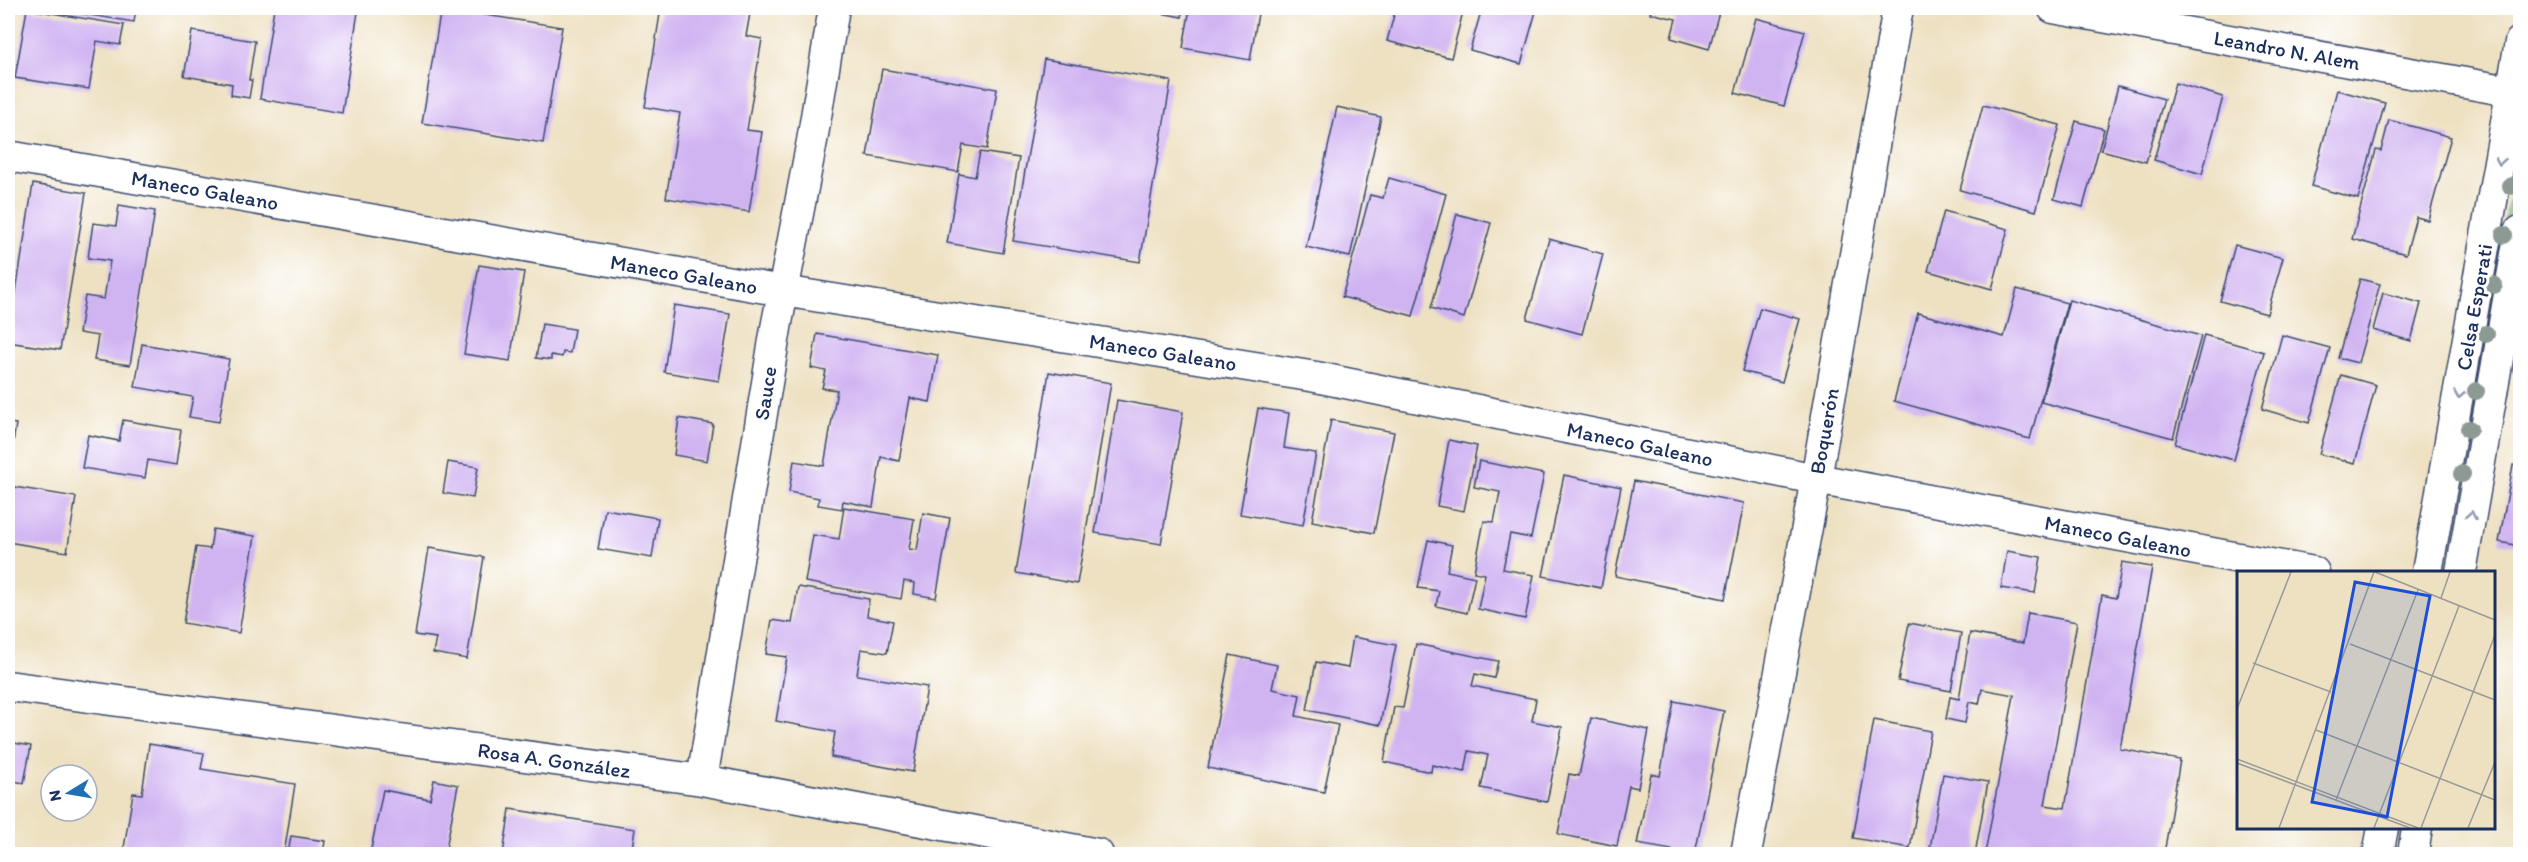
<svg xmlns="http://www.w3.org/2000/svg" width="2528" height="862" viewBox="0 0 2528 862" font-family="Itim,sans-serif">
<rect width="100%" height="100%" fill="#fff"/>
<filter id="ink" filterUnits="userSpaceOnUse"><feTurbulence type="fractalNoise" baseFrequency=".0167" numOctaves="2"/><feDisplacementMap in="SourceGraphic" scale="12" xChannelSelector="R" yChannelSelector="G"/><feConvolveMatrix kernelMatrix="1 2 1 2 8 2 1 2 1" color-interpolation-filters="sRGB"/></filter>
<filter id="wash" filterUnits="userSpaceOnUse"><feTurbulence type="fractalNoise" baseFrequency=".008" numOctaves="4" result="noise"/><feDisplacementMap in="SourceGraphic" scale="24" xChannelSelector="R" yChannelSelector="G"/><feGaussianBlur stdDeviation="1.35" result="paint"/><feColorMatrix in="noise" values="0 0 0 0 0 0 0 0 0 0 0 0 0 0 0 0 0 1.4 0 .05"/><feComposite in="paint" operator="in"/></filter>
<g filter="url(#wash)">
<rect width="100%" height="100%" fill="#eee1c2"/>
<path fill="#8bd28d" stroke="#538076" stroke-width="1.5" d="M2520 138V156L2452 547 2450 549 2446 547Z"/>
<g id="blocks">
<path fill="#d0b4f2" d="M65 8H136L134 22 64 11Z
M274 8H333L358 12 342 113 260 99Z
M441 8 562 27 543 143 422 123Z
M661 8H751L746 36 762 39 747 130 762 132 749 212 666 198 680 113 645 107Z
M1135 8H1183L1182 17Z
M1190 8H1259L1250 60 1183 48Z
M1396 8H1464L1451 58 1387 41Z
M1482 8H1537L1521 64 1470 50Z
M1652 8H1720L1709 49 1671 38 1676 19 1650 13Z
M27 9 124 25 120 45 97 41 89 89 15 78Z
M1756 18 1805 31 1784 106 1735 93Z
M192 31 255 41 249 80H252L249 98 231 95 232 84 184 76Z
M1044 59 1171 81 1140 262 1013 241Z
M882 69 997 89 987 149 963 145 958 172 867 156Z
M2175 83 2223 97 2202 174 2154 160Z
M2118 86 2164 99 2146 162 2101 150Z
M2337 90 2385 103 2358 199 2311 186Z
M1983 105 2060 125 2036 211 1960 190Z
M1337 107 1381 117 1350 257 1306 247Z
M2389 120 2451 137 2428 220 2416 217 2406 254 2352 239 2376 150 2381 151Z
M2076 121 2104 129 2083 207 2054 199Z
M980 152 1019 158 1003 253 947 243 959 174 975 177Z
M1389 178 1446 194 1413 316 1342 297 1370 195 1383 198Z
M33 184 86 193 60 350 8 342Z
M119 205 155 211 130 365 94 360 98 336 79 333 85 296 104 299 110 261 88 258 93 223 116 226Z
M1944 211 2008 229 1992 289 1928 271Z
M1457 214 1491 223 1464 318 1431 308Z
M1549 239 1603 254 1582 334 1527 319Z
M2235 245 2283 258 2267 314 2220 301Z
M479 265 524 272 510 361 464 354Z
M2360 279 2380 284 2358 363 2338 358Z
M2017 289 2067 303 2030 439 1894 401 1918 313 2004 337Z
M2383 293 2421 303 2411 341 2373 330Z
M2069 300 2201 336 2173 438 2041 402Z
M674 305 730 314 719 381 664 372Z
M1760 308 1800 319 1782 382 1742 371Z
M542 324 574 329 570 353 563 352 562 357 551 355V360L536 358Z
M817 334 938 355 930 402 910 398 899 461 881 457 873 507 843 501 842 509 818 505 819 498 789 492 794 461 824 466 837 390 822 388 826 371 811 368Z
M2204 335 2264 352 2234 460 2175 444Z
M2282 335 2330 348 2309 423 2262 409Z
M142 344 229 359 219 422 189 417 193 397 135 387Z
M1049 372 1111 383 1077 584 1016 573Z
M2341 375 2376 385 2355 463 2319 454Z
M1117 400 1183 412 1161 544 1095 533Z
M1258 408 1289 413 1284 448 1316 453 1303 525 1240 514Z
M679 418 713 424 707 461 674 455Z
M123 420 181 430 176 465 148 460 145 478 82 468 88 435 119 441Z
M1331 420 1394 432 1374 533 1312 521Z
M8 423 16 424 9 469H8Z
M1449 440 1477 446 1464 511 1437 506Z
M1479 461 1544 474 1531 538 1510 534 1503 569 1534 575 1525 619 1478 609 1485 574 1474 572 1484 521 1494 522 1500 492 1474 487Z
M448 462 478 467 473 498 443 493Z
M2513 465 2520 466V546L2499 542Z
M1564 475 1621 487 1601 588 1543 576Z
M1634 481 1744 503 1725 599 1615 576Z
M8 486 76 497 67 552 8 542Z
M844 507 914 519 909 549 917 550 923 513 950 518 936 598 914 594 915 583 904 581 901 599 805 582 813 535 839 539Z
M605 509 658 518 652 558 598 549Z
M213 529 255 536 239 633 183 623 196 547 210 549Z
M1428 540 1452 545 1447 571 1475 577 1467 613 1436 606 1439 591 1418 588Z
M429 548 484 557 467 659 433 653 436 638 415 635Z
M2007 551 2041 557 2035 593 2001 588Z
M2122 562 2152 567 2120 749 2180 760 2164 854H1985L2014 695 1982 689 1979 704 1969 702 1965 723 1946 719 1950 697 1959 699 1970 633 2023 643 2028 613 2077 622 2045 805 2065 808 2102 595 2116 598Z
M798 587 869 599 867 616 893 621 887 653 861 649 857 675 927 687 913 772 831 757 835 732 776 721 787 657 766 654 772 620 792 623Z
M1909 623 1961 633 1951 691 1898 681Z
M1353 637 1396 645 1380 725 1307 710 1316 662 1348 668Z
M1416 644 1498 661 1494 678 1475 674 1472 686 1536 699 1532 721 1562 727 1547 802 1481 788 1488 755 1469 751 1465 772 1432 765 1431 772 1384 762 1394 707 1403 708Z
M1230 655 1277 665 1272 689 1300 695 1296 716 1338 725 1324 792 1208 768Z
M1674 701 1724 711 1695 854 1637 844 1651 774 1660 776Z
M1591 718 1649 730 1638 788 1629 786 1617 846 1558 834 1569 774 1579 776Z
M1874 720 1931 731 1910 848 1853 838Z
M8 742 31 746 24 783 8 780Z
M149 744 204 753 201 769 295 784 284 854H123L133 793 142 794Z
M1943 774 1988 782 1975 854H1929Z
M434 780 458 785 445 854H370L383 790 430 799Z
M510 809 635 829 631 854H503Z
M291 836 325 841 323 854H288Z"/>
</g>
</g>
<g filter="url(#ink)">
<use href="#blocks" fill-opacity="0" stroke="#3b4a6d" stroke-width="1.5"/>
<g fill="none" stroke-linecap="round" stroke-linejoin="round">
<g stroke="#3b4a6d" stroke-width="33">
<path id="street" d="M2053 8 2520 93
M8 156 783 291 1316 377 1816 479 2314 572
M2427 572 2520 42
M2461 572 2520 231
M8 686 702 780 1098 854
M702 780 776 328 812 141 834 8
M1746 854 1816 479 1898 8
M2378 854 2383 828
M2413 854 2417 828"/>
</g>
<use href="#street" stroke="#fff" stroke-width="30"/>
</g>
<g fill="#8d9a93">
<circle cx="2511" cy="186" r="9"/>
<circle cx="2504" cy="235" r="9"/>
<circle cx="2494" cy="285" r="9"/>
<circle cx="2486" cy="334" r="9"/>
<circle cx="2476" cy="391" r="9"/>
<circle cx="2469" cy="429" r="9"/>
<circle cx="2462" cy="474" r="9"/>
</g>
<defs><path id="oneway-chevron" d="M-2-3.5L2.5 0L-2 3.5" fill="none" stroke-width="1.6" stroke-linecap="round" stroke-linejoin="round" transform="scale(1.5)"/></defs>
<g stroke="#8d97ae">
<use href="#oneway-chevron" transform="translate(2500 161) rotate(100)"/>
<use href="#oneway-chevron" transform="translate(2459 395) rotate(100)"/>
<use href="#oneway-chevron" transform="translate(2471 515) rotate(-80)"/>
</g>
</g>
<g text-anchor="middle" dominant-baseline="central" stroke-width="6" stroke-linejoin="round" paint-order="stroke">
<g font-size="21" fill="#1b2f5e" stroke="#fff">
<text transform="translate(2287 50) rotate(10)">Leandro N. Alem</text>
<text transform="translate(205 190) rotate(10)">Maneco Galeano</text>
<text transform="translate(684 274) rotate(10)">Maneco Galeano</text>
<text transform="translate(2474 307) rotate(-80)">Celsa Esperati</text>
<text transform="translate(1163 352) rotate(9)">Maneco Galeano</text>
<text transform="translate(765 393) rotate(-81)">Sauce</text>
<text transform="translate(1824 431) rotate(-80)">Boquerón</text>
<text transform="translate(1640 444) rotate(12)">Maneco Galeano</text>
<text transform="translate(2118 536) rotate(11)">Maneco Galeano</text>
<text transform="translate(554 760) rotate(8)">Rosa A. González</text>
</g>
</g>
<g transform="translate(2237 571)">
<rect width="258" height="258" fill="#eee1c2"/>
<path fill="none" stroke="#9a9a9a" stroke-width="1.5" d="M138 1 258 49M204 27 213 1M113 73 258 129M16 92 94 121M0 138 54 1M79 159 258 229M0 188 181 257M0 192 173 257M99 229 181 19M42 257 137 1M137 257 222 35M184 257 258 64M231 257 258 191"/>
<path fill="#1d4ed8" fill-opacity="0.15" stroke="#1d4ed8" stroke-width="3" d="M118 11 193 25 150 246 75 231Z"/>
<rect width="258" height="258" fill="none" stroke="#1b2f5e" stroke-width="3"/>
</g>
<rect width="2528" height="862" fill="none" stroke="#fff" stroke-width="30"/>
<g transform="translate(69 793) rotate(259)"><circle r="28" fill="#ffffff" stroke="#a4acbf" stroke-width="1.5"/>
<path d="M0-4.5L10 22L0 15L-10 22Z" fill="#1f6fb2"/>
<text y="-9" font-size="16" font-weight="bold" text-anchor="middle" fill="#1b2f5e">N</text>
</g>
</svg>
